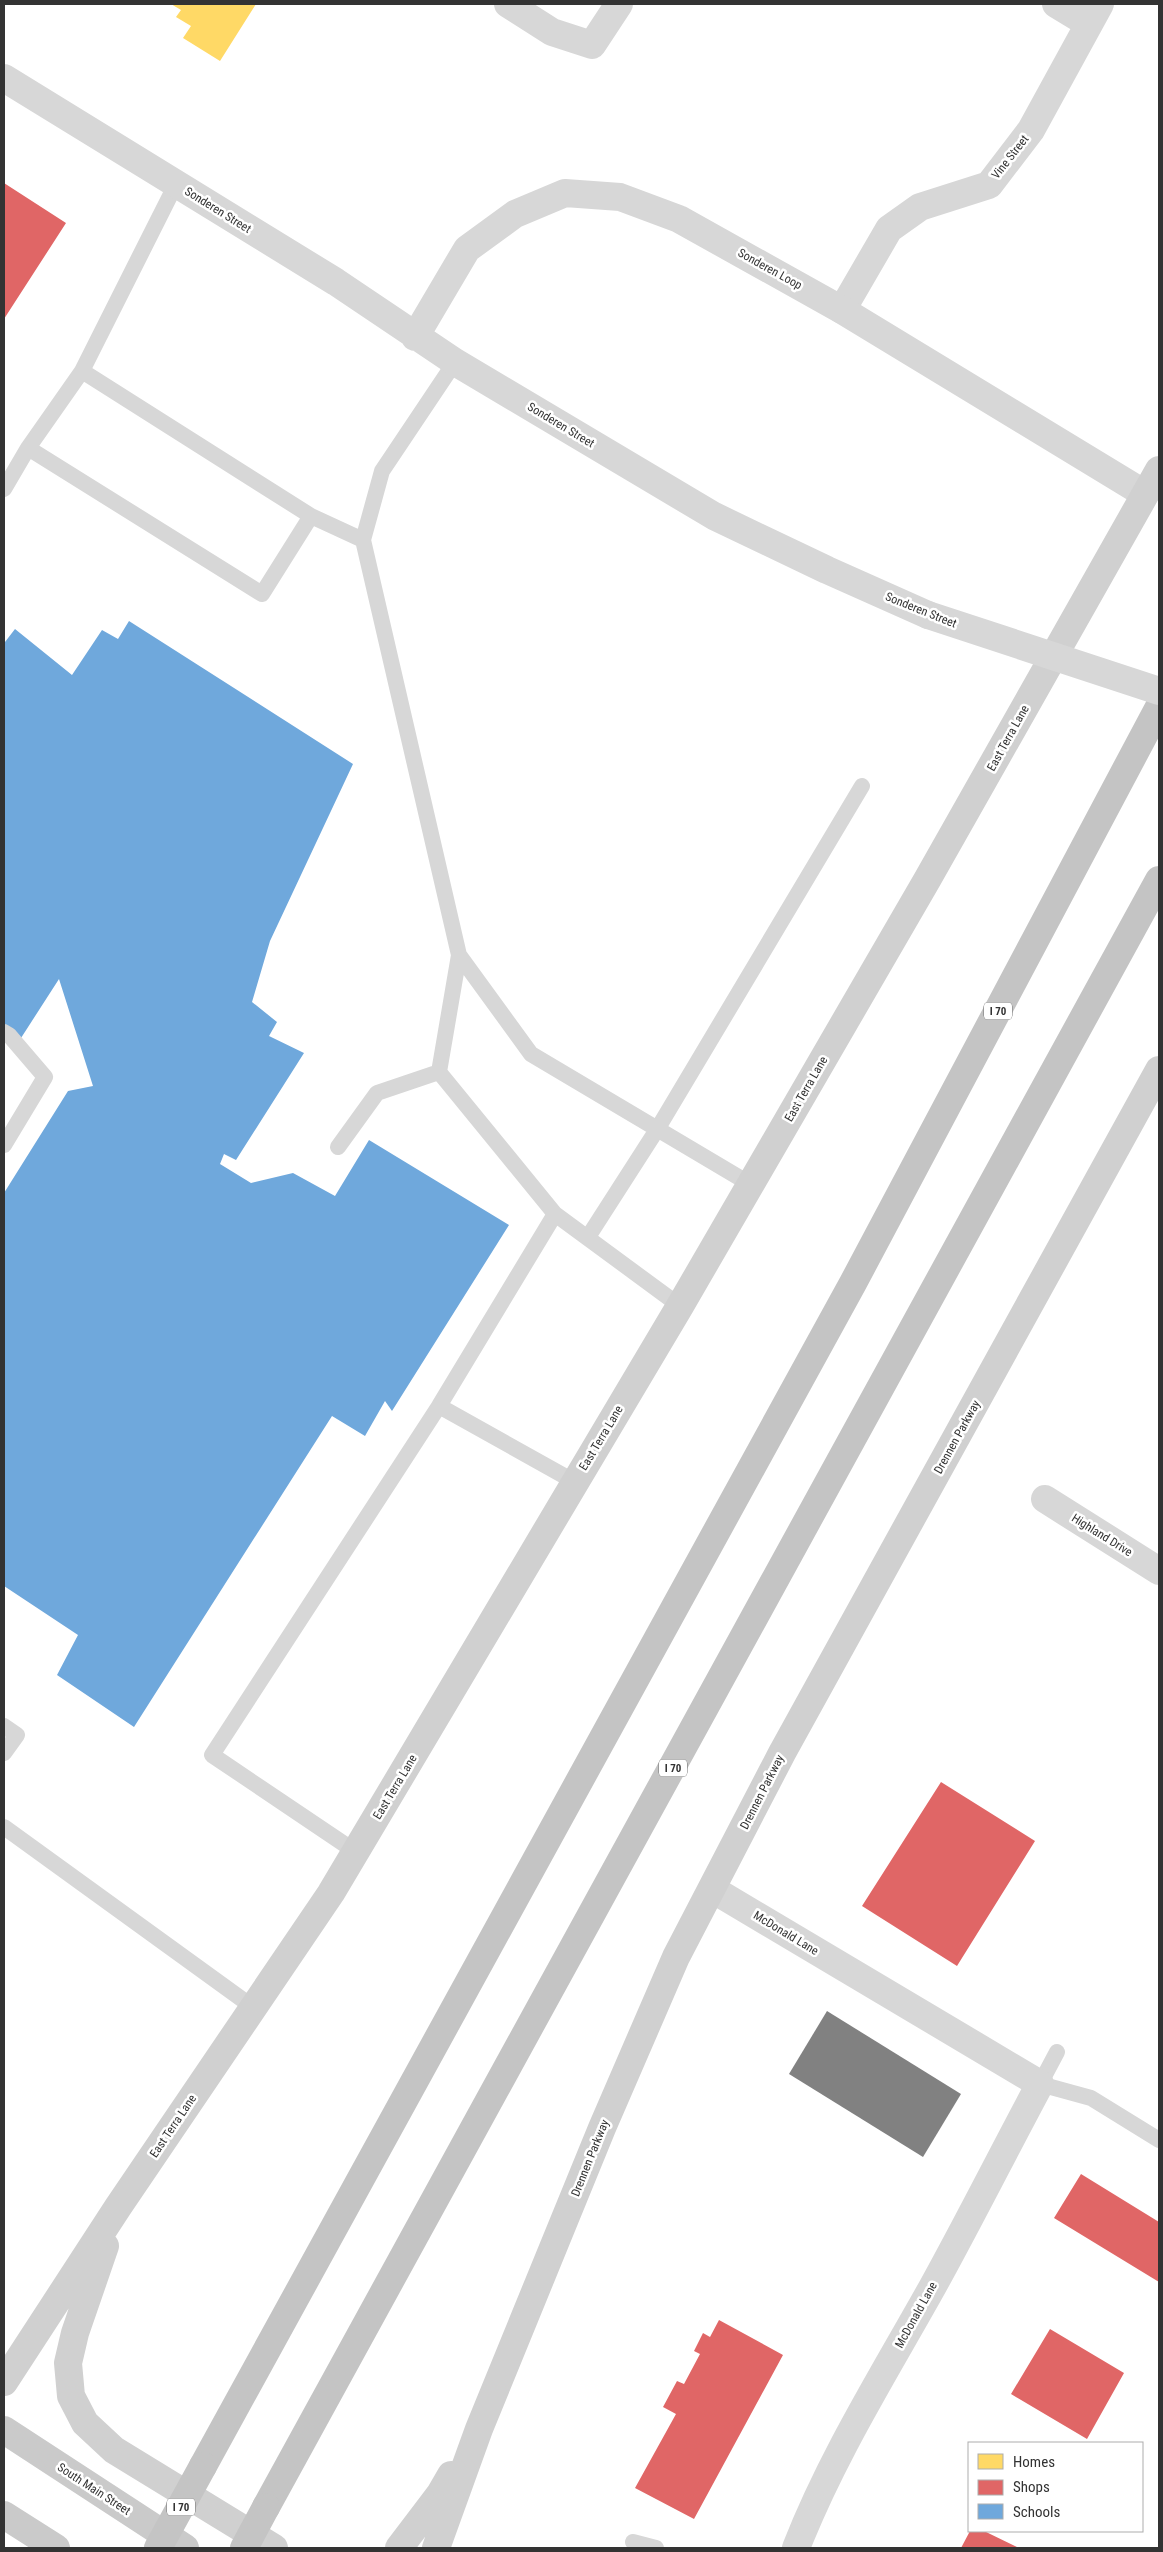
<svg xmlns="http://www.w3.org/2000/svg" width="1163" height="2552" viewBox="0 0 1163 2552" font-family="'Roboto Condensed',sans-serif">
<rect width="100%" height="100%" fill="#fff"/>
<path fill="#ffd966" d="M171 4H256L220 61 183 38 191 26 176 17 181 10Z"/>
<path fill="#e06666" d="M4 183 66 223 4 319Z
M941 1782 1035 1841 957 1966 862 1906Z
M1081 2174 1159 2222V2282L1054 2218Z
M719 2320 783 2355 694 2519 635 2488 676 2414 663 2407 677 2381 684 2384 700 2354 694 2351 703 2333 710 2337Z
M1050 2329 1124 2373 1087 2439 1011 2394Z
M970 2531H984L1019 2548H961Z"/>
<path fill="#6fa8dc" d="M129 621 353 764 270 941 252 1002 277 1022 269 1036 304 1053 236 1160 224 1154 220 1164 251 1183 293 1173 335 1196 369 1140 509 1225 392 1411 385 1401 365 1436 332 1416 134 1727 57 1675 78 1635 4 1586V1193L68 1091 93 1086 59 979 21 1038 4 1026V641L5 642 15 629 72 675 102 630 118 639Z"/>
<path fill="#818181" d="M827 2011 961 2094 923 2157 789 2074Z"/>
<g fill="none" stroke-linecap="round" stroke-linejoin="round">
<path stroke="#d7d7d7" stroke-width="16" d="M455 362 382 471 363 540 459 955 531 1054 750 1184
M82 371 311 516 363 540
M28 448 262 594 311 516
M4 489 28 448 82 371 176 184
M459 955 439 1072 555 1214 680 1306
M4 1032 9 1035 45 1077 4 1145
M338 1147 377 1093 439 1072
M588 1237 658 1128 862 786
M439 1406 575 1482
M4 1726 17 1735 4 1753
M4 1827 254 2008
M356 1852 212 1755 439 1406 555 1214
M1057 2052 1040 2084 1091 2098 1159 2140
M633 2542 656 2548"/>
<path stroke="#d7d7d7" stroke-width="28" d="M508 4 552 32 592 45 619 4
M1056 4 1089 24
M842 310 889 229 920 207 989 185 1031 130 1100 4
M1045 1499 1159 1571
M712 1889 1040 2084C1004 2151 970 2219 933 2286 885 2372 832 2456 796 2548"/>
<path stroke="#d7d7d7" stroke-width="28" d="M4 78 336 282 455 362 714 516 827 570 928 615
M415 337 467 249 515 214 565 193 620 197 679 219 842 310 1145 494"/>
<path stroke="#d0d0d0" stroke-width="28" d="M105 2246 75 2333 68 2363 71 2396 85 2423 114 2450 274 2548
M4 2382 118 2207 331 1893 680 1306 927 880 1159 470
M399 2548 440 2494 451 2475
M436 2548 479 2429 602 2128 676 1957 782 1753 1159 1070"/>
<path stroke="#cacaca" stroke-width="28" d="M4 2430 185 2548
M4 2515 56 2548"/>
<path stroke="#c4c4c4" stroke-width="28" d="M203 2466 853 1283 1159 707
M266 2507 1159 880"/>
<path stroke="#d7d7d7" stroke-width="28" d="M928 615 1159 691"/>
<path stroke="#c4c4c4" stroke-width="28" d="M158 2548 203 2466
M244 2548 266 2507"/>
</g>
<g text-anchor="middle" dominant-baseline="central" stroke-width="5" stroke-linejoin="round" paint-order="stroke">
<g fill="#fff" stroke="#707070" stroke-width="1">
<rect x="984" y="1002.5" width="28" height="17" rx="4"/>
<rect x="659" y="1759.5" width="28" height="17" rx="4"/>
<rect x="167" y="2498.5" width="28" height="17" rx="4"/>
</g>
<g font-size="11" font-weight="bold" fill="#333">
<text x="998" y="1011">I 70</text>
<text x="673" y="1768">I 70</text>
<text x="181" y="2507">I 70</text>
</g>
<g font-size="12" fill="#333" stroke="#fff">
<text transform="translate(1010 157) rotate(-52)">Vine Street</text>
<text transform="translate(218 210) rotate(32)">Sonderen Street</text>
<text transform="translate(770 269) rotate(29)">Sonderen Loop</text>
<text transform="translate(561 425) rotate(31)">Sonderen Street</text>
<text transform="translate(921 610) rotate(22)">Sonderen Street</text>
<text transform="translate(1008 738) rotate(-61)">East Terra Lane</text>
<text transform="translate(806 1089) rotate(-60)">East Terra Lane</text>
<text transform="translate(957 1437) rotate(-61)">Drennen Parkway</text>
<text transform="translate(601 1438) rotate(-59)">East Terra Lane</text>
<text transform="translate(1102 1535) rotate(32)">Highland Drive</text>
<text transform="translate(395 1787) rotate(-59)">East Terra Lane</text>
<text transform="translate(762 1792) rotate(-63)">Drennen Parkway</text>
<text transform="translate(786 1933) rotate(31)">McDonald Lane</text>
<text transform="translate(173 2126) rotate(-56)">East Terra Lane</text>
<text transform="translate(590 2158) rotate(-68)">Drennen Parkway</text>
<text transform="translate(916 2315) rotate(-61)">McDonald Lane</text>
<text transform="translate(94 2489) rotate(33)">South Main Street</text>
</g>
</g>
<rect width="1163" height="2552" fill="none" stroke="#333333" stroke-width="10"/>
<rect x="968" y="2442" width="175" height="90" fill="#ffffff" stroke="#adadad"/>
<rect x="978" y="2454" width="25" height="15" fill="#ffd966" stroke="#adadad"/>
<text x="1013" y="2467" font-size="15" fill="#333333">Homes</text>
<rect x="978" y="2480" width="25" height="15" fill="#e06666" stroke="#adadad"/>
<text x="1013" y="2492" font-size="15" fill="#333333">Shops</text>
<rect x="978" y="2504" width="25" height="15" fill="#6fa8dc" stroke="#adadad"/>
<text x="1013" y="2517" font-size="15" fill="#333333">Schools</text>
</svg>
